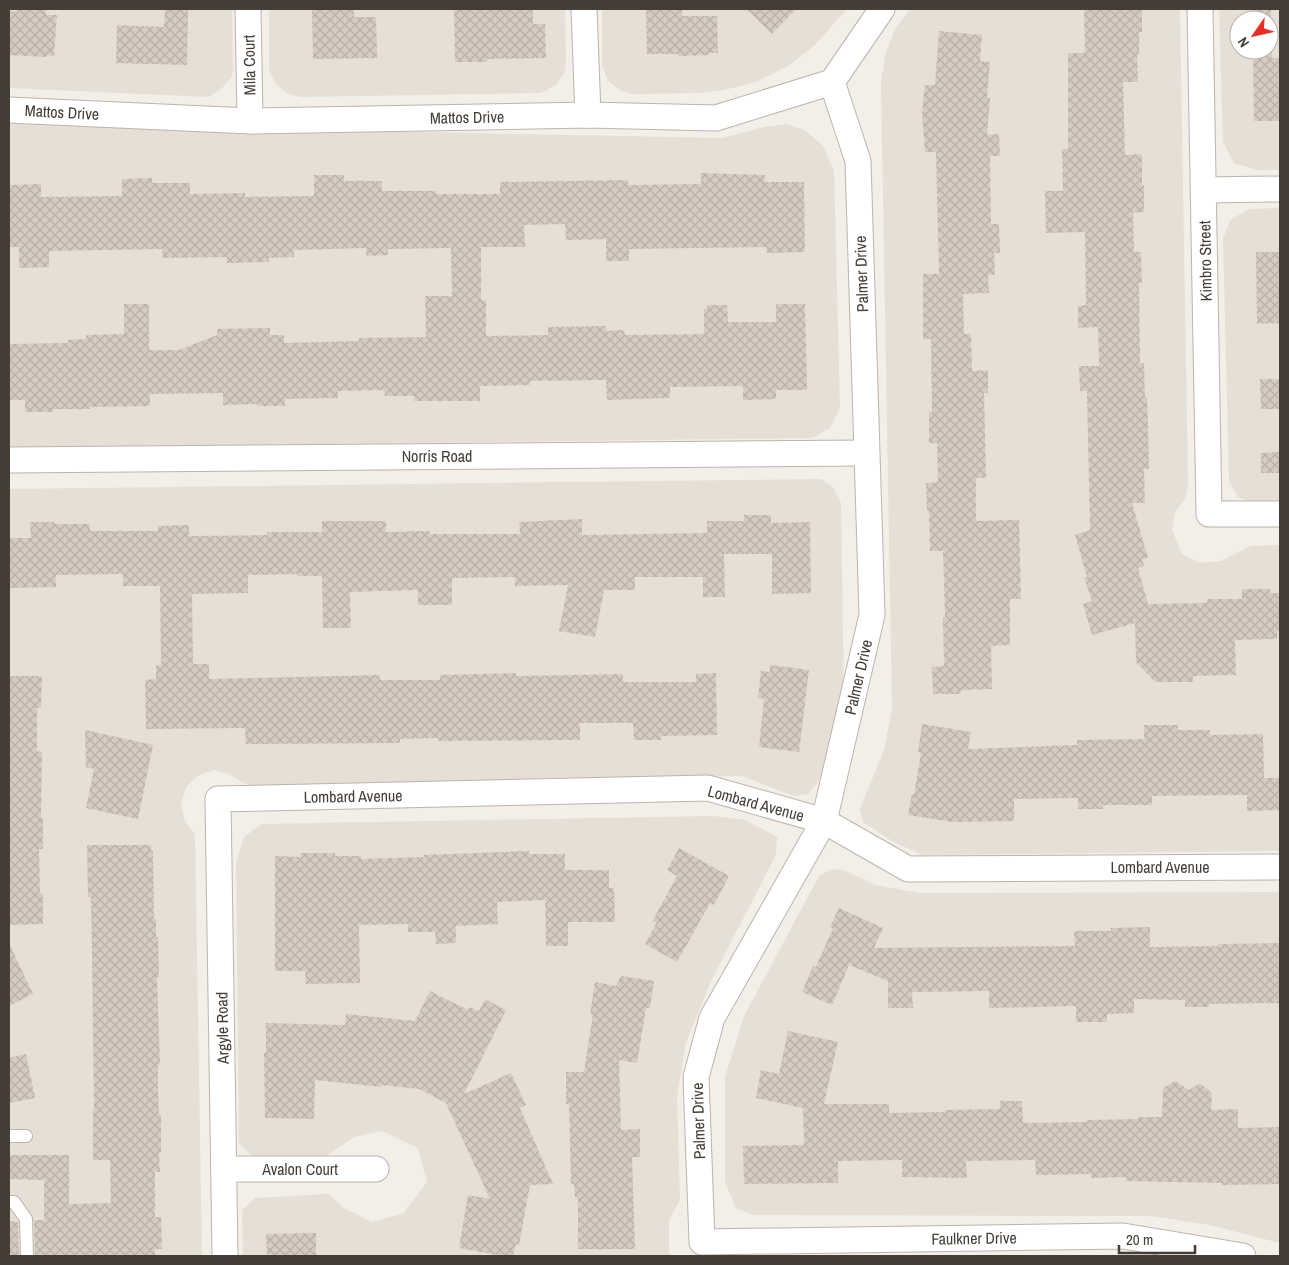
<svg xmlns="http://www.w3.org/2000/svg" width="1289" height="1265" font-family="'Archivo Narrow',sans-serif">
	<defs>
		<pattern id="building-cross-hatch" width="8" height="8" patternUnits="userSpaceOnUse" patternTransform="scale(1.25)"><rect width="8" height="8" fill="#d6cbc1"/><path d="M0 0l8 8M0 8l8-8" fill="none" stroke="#b9afa6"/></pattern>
	</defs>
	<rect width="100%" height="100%" fill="#f2eee8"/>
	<g fill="#e6dfd6" fill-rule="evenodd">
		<path d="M 9,9 L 232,9 L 233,69 L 232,76 L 223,87 L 209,97 L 9,88 Z"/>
		<path d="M 269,9 L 565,9 L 566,58 L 565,72 L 556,85 L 541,93 L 300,97 L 287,93 L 276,84 L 269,70 Z"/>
		<path d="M 602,9 L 847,9 L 815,45 L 788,66 L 756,82 L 724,90 L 698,93 L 631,94 L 620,90 L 608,81 L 602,65 Z"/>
		<path d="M 910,9 L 1180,9 L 1188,484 L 1185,499 L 1175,512 L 1172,530 L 1182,554 L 1200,563 L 1221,561 L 1251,546 L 1280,545 L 1280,851 L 922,855 L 892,841 L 863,822 L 860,809 L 884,750 L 892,709 L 881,83 L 885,56 L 895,29 Z"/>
		<path d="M 1219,9 L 1280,9 L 1280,170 L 1258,170 L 1234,163 L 1223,142 ZM 1239,20 L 1269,20 L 1269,50 L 1239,50 Z"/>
		<path d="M 9,124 L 722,138 L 764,127 L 786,124 L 805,130 L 823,146 L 834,170 L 840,408 L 830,428 L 813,438 L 9,448 Z"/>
		<path d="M 1280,208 L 1280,507 L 1264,507 L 1238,497 L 1229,480 L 1223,239 L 1230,220 L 1249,209 Z"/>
		<path d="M 821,479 L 833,487 L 841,503 L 844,703 L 839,739 L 817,783 L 808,794 L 794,796 L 742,776 L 259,786 L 245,784 L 229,774 L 214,770 L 199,775 L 186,787 L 181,805 L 185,821 L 195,834 L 202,1256 L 9,1256 L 9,489 Z"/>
		<path d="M 713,816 L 745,820 L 777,837 L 776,855 L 711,981 L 686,1042 L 677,1097 L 680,1200 L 669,1220 L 669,1253 L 672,1256 L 243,1256 L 242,1210 L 255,1198 L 328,1194 L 344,1208 L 372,1222 L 404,1213 L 427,1182 L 418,1148 L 382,1131 L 354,1137 L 326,1156 L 254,1159 L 239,1143 L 236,862 L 244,837 L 262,824 Z"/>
		<path d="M 832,869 L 846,871 L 875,885 L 920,893 L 1280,892 L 1280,1243 L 1210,1225 L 1150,1216 L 753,1215 L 736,1208 L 725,1182 L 725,1077 L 744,1016 L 819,876 Z"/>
	</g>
	<g fill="url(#building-cross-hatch)">
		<path d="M 17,9 L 46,9 L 46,15 L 57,15 L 54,56 L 46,55 L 46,57 L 9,55 L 9,11 L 17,12 Z"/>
		<path d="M 165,9 L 188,9 L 187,65 L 116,63 L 117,25 L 164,27 Z"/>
		<path d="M 312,9 L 354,9 L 354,17 L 376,17 L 377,58 L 313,59 Z"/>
		<path d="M 454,9 L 533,9 L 533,24 L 545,24 L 546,58 L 487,59 L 487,62 L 455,62 Z"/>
		<path d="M 646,9 L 682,9 L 682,16 L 717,16 L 718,53 L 709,53 L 709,55 L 678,56 L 678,54 L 647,54 Z"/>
		<path d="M 746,9 L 796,9 L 772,34 Z"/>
		<path d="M 1084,9 L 1142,9 L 1142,32 L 1139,32 L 1139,54 L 1137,54 L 1138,82 L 1123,82 L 1125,155 L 1142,154 L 1142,185 L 1144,185 L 1144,212 L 1133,213 L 1134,252 L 1141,252 L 1142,283 L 1139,283 L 1140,363 L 1144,363 L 1145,397 L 1147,397 L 1148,425 L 1149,469 L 1144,469 L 1145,503 L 1132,503 L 1148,558 L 1142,559 L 1144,566 L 1138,568 L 1148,604 L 1207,603 L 1207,599 L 1242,599 L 1242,589 L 1270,589 L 1270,593 L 1280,593 L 1280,631 L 1277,631 L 1277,639 L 1235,640 L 1236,675 L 1193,676 L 1193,682 L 1155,682 L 1136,662 L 1135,623 L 1092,635 L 1083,604 L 1092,601 L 1084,578 L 1087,577 L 1075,535 L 1090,530 L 1087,391 L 1080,391 L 1079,366 L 1099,366 L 1098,327 L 1078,328 L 1078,306 L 1086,305 L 1085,232 L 1046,233 L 1045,191 L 1063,191 L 1062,149 L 1068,149 L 1068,53 L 1085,53 Z"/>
		<path d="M 1252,9 L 1271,9 L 1272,58 L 1280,58 L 1280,121 L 1254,121 L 1253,50 L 1269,50 L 1269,20 L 1252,20 Z"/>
		<path d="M 939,31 L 982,35 L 980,61 L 990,62 L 987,98 L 990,98 L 987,135 L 999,134 L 1000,156 L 990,156 L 991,224 L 999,224 L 1000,253 L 994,253 L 995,275 L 988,275 L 989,293 L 963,294 L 964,334 L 971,334 L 972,371 L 988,370 L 988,393 L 984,393 L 986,478 L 976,478 L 976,521 L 1019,520 L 1021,599 L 1010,599 L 1010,645 L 991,646 L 992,689 L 961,690 L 960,694 L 933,694 L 932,667 L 944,666 L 943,617 L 945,617 L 943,551 L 930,551 L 929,511 L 927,511 L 926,483 L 938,482 L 937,443 L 929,443 L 929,412 L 932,412 L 931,339 L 923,339 L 923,274 L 939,274 L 936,152 L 925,152 L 922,112 L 925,85 L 935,85 Z"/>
		<path d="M 701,173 L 765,175 L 765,182 L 804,182 L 805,252 L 767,253 L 766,247 L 629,249 L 629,261 L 606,261 L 606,239 L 566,240 L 565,224 L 524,225 L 525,247 L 481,247 L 481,300 L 486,300 L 486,336 L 548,335 L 548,327 L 606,326 L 606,331 L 624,330 L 625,335 L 704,334 L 704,309 L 707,309 L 707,305 L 727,305 L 728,322 L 776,322 L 776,304 L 805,304 L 807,390 L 776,390 L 776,399 L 743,400 L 743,386 L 670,387 L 670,398 L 607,400 L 606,380 L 530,381 L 530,385 L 480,386 L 480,401 L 414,401 L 414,396 L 385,396 L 384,390 L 338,391 L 338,398 L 285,399 L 285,406 L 257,406 L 257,404 L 223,405 L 223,393 L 150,394 L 150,406 L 90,407 L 90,409 L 53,409 L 53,412 L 25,412 L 25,400 L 9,400 L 9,344 L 68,343 L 68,340 L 86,339 L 86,335 L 124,334 L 124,304 L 149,304 L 149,350 L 179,350 L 217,335 L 217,329 L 270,328 L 270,335 L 284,335 L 284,343 L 359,341 L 359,338 L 426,337 L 425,296 L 452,296 L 451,248 L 388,249 L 388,255 L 366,256 L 366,248 L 294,250 L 294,257 L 269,258 L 269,262 L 227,263 L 227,257 L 163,258 L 162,249 L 49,251 L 49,267 L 19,268 L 19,247 L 9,247 L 9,189 L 11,189 L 10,185 L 41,184 L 41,197 L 122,196 L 122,179 L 152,178 L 152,183 L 190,183 L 190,194 L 245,193 L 245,197 L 314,196 L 314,175 L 344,175 L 344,181 L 382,181 L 382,191 L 436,191 L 436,194 L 500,194 L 500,182 L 628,180 L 628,185 L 701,184 Z"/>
		<path d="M 1256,252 L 1280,252 L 1280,323 L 1257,324 Z"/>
		<path d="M 1260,379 L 1280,379 L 1280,409 L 1261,409 Z"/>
		<path d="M 1280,452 L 1280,473 L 1261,473 L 1261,453 Z"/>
		<path d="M 744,515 L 771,515 L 771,523 L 810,522 L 811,593 L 772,594 L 772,554 L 724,554 L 725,597 L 703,597 L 703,577 L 635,577 L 635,590 L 604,590 L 595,637 L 559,631 L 568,585 L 515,586 L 515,577 L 452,578 L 452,605 L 418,605 L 418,590 L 350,592 L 351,628 L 323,628 L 322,576 L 297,576 L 297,574 L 248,575 L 248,593 L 192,594 L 193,664 L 209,664 L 209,679 L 380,675 L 380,680 L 440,680 L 440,675 L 516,673 L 516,676 L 623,674 L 623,682 L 696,682 L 696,674 L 716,673 L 717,735 L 661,736 L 661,740 L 634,740 L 633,723 L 580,723 L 580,740 L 439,741 L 438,738 L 400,739 L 400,743 L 246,744 L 245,728 L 146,729 L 145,680 L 156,679 L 156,665 L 161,665 L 160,586 L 123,586 L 123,574 L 56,575 L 56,587 L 9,588 L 9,538 L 31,538 L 30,522 L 55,522 L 55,524 L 90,524 L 90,531 L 158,531 L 158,526 L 189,525 L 189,536 L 267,535 L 267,532 L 322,532 L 322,521 L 386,521 L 386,532 L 430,531 L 430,534 L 520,534 L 519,522 L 582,519 L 582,535 L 707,533 L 707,521 L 744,521 Z"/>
		<path d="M 770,665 L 809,670 L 799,752 L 759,747 L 764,699 L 758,698 L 761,671 L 770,672 Z"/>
		<path d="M 9,676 L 42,676 L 41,708 L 37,708 L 37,751 L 42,752 L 41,818 L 43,818 L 43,849 L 39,849 L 40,893 L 43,893 L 43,924 L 9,925 Z"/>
		<path d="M 922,724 L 971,732 L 968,749 L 1077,745 L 1077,740 L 1144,739 L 1144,725 L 1178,725 L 1178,730 L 1210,730 L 1210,735 L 1263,734 L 1264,778 L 1280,778 L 1280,810 L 1247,811 L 1247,795 L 1152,796 L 1152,805 L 1103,805 L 1103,809 L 1078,809 L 1078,798 L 1014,799 L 1014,821 L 952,822 L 908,815 L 912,794 L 914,795 L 921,753 L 918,752 Z"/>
		<path d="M 85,730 L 153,745 L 138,819 L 86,808 L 94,769 L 86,767 Z"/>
		<path d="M 87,845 L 151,845 L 151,851 L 153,851 L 154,919 L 156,919 L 156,937 L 158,937 L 159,977 L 157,977 L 160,1065 L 158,1065 L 158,1089 L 159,1114 L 161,1114 L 161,1153 L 159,1153 L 160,1172 L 155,1172 L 155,1217 L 161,1217 L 162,1249 L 155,1249 L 155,1256 L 35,1256 L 34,1220 L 44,1220 L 44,1180 L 9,1179 L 9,1155 L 69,1155 L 69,1204 L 111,1203 L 110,1160 L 93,1160 L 93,1110 L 94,1110 L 92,953 L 91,897 L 88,897 Z"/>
		<path d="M 679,848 L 729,876 L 714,905 L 710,903 L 677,962 L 645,944 L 657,922 L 652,922 L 677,876 L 667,870 Z"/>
		<path d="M 529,851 L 529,854 L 565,854 L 565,870 L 609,870 L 609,888 L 614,888 L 615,922 L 568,922 L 568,946 L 546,946 L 545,900 L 497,902 L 498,924 L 456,926 L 456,943 L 436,944 L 435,932 L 408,932 L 408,924 L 359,925 L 360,983 L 306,984 L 305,971 L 275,971 L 275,856 L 301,857 L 301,853 L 335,853 L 335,856 L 361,856 L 361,859 L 424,857 L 424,855 Z"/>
		<path d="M 839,908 L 883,928 L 874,948 L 1075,946 L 1074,931 L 1111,931 L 1111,928 L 1150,927 L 1150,947 L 1218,946 L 1218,944 L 1280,943 L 1280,1003 L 1209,1004 L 1209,1007 L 1185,1007 L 1185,1000 L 1134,999 L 1134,1013 L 1107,1014 L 1107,1022 L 1076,1022 L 1076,1006 L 989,1008 L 989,991 L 912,992 L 913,1008 L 888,1008 L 888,981 L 849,965 L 832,1005 L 802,992 L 813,966 L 816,967 L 833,928 L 830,927 Z"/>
		<path d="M 9,943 L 33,994 L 9,1006 Z"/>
		<path d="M 621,976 L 654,981 L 650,1008 L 646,1008 L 637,1063 L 619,1060 L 621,1130 L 640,1129 L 640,1157 L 632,1157 L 635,1249 L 578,1249 L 578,1197 L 575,1197 L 574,1184 L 571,1184 L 569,1104 L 566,1104 L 566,1072 L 584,1072 L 593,1014 L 590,1014 L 595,982 L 616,986 Z"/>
		<path d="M 430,991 L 468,1010 L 470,1007 L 479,1011 L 485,999 L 506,1010 L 464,1094 L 511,1073 L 526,1105 L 520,1108 L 553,1184 L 530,1185 L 519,1245 L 516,1244 L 513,1256 L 503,1256 L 459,1248 L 468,1195 L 490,1199 L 446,1103 L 419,1089 L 382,1085 L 381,1087 L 315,1080 L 314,1119 L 265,1118 L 264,1053 L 266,1053 L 266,1023 L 345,1025 L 346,1014 L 415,1021 Z"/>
		<path d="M 788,1031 L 838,1042 L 824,1104 L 889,1104 L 889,1113 L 945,1112 L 945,1110 L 1000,1109 L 1000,1101 L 1022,1101 L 1023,1123 L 1087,1122 L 1087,1120 L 1138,1119 L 1138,1117 L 1162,1117 L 1163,1088 L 1175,1081 L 1189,1090 L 1200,1083 L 1212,1093 L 1211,1110 L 1238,1109 L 1238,1128 L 1280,1127 L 1280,1184 L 1222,1185 L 1222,1183 L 1126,1181 L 1126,1177 L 1091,1178 L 1091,1174 L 1036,1175 L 1035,1160 L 966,1161 L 967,1178 L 902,1177 L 902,1160 L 838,1161 L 838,1183 L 744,1184 L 743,1146 L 804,1145 L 803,1108 L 756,1098 L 761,1070 L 779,1074 Z"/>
		<path d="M 26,1054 L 35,1098 L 9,1103 L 9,1058 Z"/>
		<path d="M 9,1221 L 18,1222 L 19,1256 L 9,1256 Z"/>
		<path d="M 316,1233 L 316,1256 L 267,1256 L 266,1234 Z"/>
	</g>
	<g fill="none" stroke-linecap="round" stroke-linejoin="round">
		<g stroke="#bdb4ab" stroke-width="14">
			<g id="service">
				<path d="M 9,1136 L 26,1136"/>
				<path d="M 9,1202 L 14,1202 L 26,1219 L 27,1256"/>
			</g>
		</g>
		<g stroke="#bdb4ab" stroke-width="27">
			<g id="minor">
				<path d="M 248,9 L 250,121"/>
				<path d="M 584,9 L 588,115"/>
				<path d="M 1200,9 L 1209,514 L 1280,514"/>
				<path d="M 832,82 L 858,161 L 872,615 L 824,821 L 712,1018 L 696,1077 L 702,1242 L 1123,1236 L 1243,1256"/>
				<path d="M 9,110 L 250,121 L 588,115 L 716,118 L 832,82 L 882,9"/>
				<path d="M 1204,190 L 1280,189"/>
				<path d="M 9,460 L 866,453"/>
				<path d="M 224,1169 L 376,1169"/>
				<path d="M 225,1256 L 218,799 L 708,788 L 824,821 L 908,869 L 1280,867"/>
			</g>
		</g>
		<use href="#service" stroke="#fff" stroke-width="12"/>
		<use href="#minor" stroke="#fff" stroke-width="25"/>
	</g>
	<g text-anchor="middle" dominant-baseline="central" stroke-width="5" stroke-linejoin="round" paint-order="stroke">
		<g font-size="16" fill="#453e37" stroke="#fff">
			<text transform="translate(249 65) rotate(-91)">Mila Court</text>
			<text transform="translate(62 112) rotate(3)">Mattos Drive</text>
			<text transform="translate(467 117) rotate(-1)">Mattos Drive</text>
			<text transform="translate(1205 261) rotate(-91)">Kimbro Street</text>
			<text transform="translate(861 274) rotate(-92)">Palmer Drive</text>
			<text x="437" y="456">Norris Road</text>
			<text transform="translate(858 677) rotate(-77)">Palmer Drive</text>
			<text transform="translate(353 796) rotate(-1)">Lombard Avenue</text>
			<text transform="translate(756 803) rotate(15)">Lombard Avenue</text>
			<text x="1160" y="867">Lombard Avenue</text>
			<text transform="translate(222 1028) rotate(-91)">Argyle Road</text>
			<text transform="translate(698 1121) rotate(-92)">Palmer Drive</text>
			<text x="300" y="1169">Avalon Court</text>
			<text transform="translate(974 1238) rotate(-1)">Faulkner Drive</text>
		</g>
	</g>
	<rect width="1289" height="1265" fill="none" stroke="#453e37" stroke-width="20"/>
	<g transform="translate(1254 35) rotate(236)"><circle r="24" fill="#ffffff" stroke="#b5b2af"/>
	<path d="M0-4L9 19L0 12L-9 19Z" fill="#ea2d27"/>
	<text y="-8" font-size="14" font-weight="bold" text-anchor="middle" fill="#453e37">N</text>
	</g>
	<path d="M1119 1245v8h76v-8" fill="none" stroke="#453e37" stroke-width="2.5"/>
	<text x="1126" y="1245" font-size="15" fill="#453e37" stroke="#ffffff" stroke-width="4" paint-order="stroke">20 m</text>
</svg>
